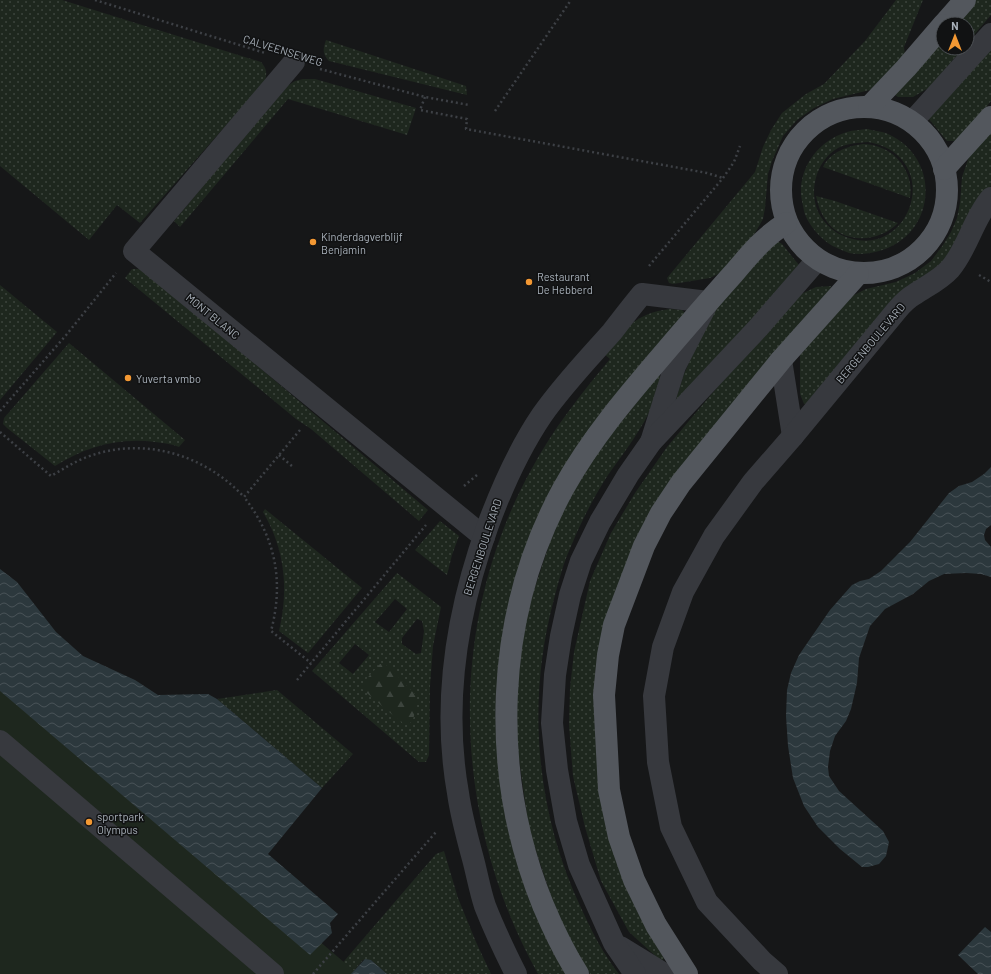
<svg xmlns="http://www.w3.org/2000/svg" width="991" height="974" font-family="Barlow,sans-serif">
	<defs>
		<pattern id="grass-dots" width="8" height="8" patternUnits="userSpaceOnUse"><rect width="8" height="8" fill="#1e271e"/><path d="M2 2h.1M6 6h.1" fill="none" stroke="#3c443d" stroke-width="1.8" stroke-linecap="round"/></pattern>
		<pattern id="forest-firs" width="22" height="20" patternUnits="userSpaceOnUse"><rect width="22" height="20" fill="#1e271e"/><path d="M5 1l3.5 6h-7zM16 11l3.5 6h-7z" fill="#3c443d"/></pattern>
		<pattern id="water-waves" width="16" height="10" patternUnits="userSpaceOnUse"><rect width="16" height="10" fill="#2c383d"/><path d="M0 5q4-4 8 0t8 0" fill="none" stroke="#485257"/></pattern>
	</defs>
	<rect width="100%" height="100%" fill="#161718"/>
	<g fill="url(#grass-dots)" fill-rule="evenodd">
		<path d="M 0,0 L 62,0 L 261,62 C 267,69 267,73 265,81 L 140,223 L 117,205 L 89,240 L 0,166 Z"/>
		<path d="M 896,0 L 923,0 L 904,47 L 905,55 L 870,90 L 833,99 L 814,108 L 797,120 L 783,136 L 772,161 L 768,174 L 765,208 L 763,219 L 755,233 L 725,268 L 718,274 L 710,278 L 673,284 L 669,283 L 667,278 L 755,172 L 763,147 L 771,130 L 782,113 L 806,94 L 824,84 L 865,41 Z"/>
		<path d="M 974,0 L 991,0 L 991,15 L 967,43 L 967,24 L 954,24 Z"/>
		<path d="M 943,36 L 943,48 L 963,48 L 930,87 L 913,97 L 898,97 L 895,95 Z"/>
		<path d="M 326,40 L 466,86 L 467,95 L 329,61 C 322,54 323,49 326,40 Z"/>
		<path d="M 991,44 L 991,101 L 962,138 L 954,141 L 947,141 L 928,118 Z"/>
		<path d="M 303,79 L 315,79 L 416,108 L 407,135 L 288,99 L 180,227 L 174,221 L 284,88 L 295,81 Z"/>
		<path d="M 868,129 C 874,131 882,131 888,134 C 943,159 936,236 879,251 C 869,254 858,255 849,253 C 844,251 839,249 835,247 C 823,242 807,224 804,211 C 803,205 801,198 801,193 C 800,165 820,140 847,132 C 853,130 861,130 868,129 ZM 868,142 C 878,144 888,147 896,154 C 934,186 902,252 853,239 C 840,236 829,229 821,217 C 807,195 815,161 838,148 C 848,143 858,143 868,142 Z"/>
		<path d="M 991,129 L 991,186 L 986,192 L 944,260 L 806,404 L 804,404 L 800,394 L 800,353 L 848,298 L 866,289 L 896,282 L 915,273 L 931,261 L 943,245 L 951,232 L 957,218 L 960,203 L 962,177 L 969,157 Z"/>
		<path d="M 863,144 C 868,144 874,145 879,147 C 900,154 914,176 910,198 L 823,167 C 830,152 848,146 863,144 Z"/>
		<path d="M 816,196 L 835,201 L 898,223 C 879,243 841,245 825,219 C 820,212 818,204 816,196 Z"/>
		<path d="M 777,241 L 782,244 L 799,265 L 681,404 L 675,402 L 684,374 L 711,312 Z"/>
		<path d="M 132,269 L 140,269 L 145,271 L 428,510 L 419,521 L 311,429 L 296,419 L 125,278 Z"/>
		<path d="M 0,285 L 57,332 L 0,400 Z"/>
		<path d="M 831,286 L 830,291 L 669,486 L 594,702 L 628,890 L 664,958 L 662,962 L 629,932 L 601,881 L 585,827 L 573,776 L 569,725 L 570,688 L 574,652 L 590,581 L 611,533 L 635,493 L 667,447 L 774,320 L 797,296 L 816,287 Z"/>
		<path d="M 670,309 L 682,310 L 685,313 L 537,522 L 501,787 L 510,835 L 524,882 L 566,974 L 538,974 C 452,820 445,626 531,470 C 553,429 580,395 610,359 L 603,353 C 626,329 635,313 670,309 Z"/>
		<path d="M 69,343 L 185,440 L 179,447 C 172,444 163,443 155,442 C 119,437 85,447 55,466 L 7,428 L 3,424 L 4,418 Z"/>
		<path d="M 658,375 L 662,377 C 656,394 651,412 641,427 C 631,444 619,459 608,475 C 594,497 582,520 572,544 C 564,561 559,580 554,599 C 526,703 536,813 582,910 C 592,932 604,955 619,974 L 590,974 L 581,961 L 559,920 L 529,830 L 516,737 L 516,691 L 521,644 L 529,605 L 554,530 L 572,494 L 591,460 Z"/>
		<path d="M 265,509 L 362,588 L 308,653 L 279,631 C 289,590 285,549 263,512 Z"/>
		<path d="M 440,521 L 459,536 L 452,555 L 447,575 L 415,550 Z"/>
		<path d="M 397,573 L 441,607 L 433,646 L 430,686 L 429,755 L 426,762 L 419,762 L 312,671 ZM 395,599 L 407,609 L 389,632 L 375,622 ZM 417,619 L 422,621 L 424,631 L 421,653 L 416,654 L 402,644 L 402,638 ZM 355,644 L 369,655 L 353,674 L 339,663 Z"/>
		<path d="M 277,690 L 353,754 L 322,788 L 217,699 Z"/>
		<path d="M 444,851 L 458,898 L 476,942 L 491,974 L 387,974 L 371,960 L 363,960 L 351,974 L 333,974 L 436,854 Z"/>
	</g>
	<path fill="url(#forest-firs)" d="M 380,664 L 384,664 L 388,666 L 415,694 L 417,702 L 414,716 L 412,721 L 409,724 L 402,723 L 361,688 L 361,685 Z"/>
	<path fill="#1e271e" d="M 0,669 L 358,974 L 0,974 Z"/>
	<g fill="url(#water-waves)">
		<path d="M 991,467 L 991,525 L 986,529 L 984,535 L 985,540 L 991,547 L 991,577 L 981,574 L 966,573 L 944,574 L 929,581 L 913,594 L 885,609 L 870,626 L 859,658 L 857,683 L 851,709 L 846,721 L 835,736 L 830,751 L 828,767 L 829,776 L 839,791 L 883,831 L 889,842 L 886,856 L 879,864 L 868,867 L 862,867 L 840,849 L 818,827 L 804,806 L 793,778 L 788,746 L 786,716 L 787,690 L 791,673 L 799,655 L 830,610 L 852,585 L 860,581 L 869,579 L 881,571 L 910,542 L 949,493 L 959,486 L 972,482 L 984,474 Z"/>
		<path d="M 0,569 L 17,582 L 56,632 L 83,656 L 135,680 L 158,695 L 208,694 L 217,699 L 322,788 L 268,854 L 338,914 L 330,923 L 332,933 L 310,955 L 0,691 Z"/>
		<path d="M 985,927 L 991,932 L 991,974 L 978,974 L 958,955 Z"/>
		<path d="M 365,959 L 371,960 L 387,974 L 351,974 Z"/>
	</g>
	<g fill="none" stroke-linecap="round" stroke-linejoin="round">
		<g stroke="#3d4045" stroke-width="2.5" stroke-dasharray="2 3" stroke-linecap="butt">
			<path d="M 95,0 L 265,53"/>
			<path d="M 320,69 L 425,97 L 469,105"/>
			<path d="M 425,97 L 420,110 L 467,119 L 466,129 L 707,173 L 723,178"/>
			<path d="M 495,111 L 571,0"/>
			<path d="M 649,266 L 723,178 L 734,162 L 740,146"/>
			<path d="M 979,275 L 991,282"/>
			<path d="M 0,411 L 67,334 L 116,273"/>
			<path d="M 300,430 L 244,497 C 276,538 284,582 271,631 L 311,663"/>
			<path d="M 0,432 L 51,476 C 63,469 74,462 87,457 C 143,436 204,454 244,497"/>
			<path d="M 279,455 L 293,467"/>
			<path d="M 464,486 L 477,475"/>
			<path d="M 297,680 L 426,525"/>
			<path d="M 313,974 L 436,832"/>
		</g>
		<g stroke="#37393e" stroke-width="22">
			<path d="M 294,62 L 134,251 L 484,537"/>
			<path d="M 912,122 L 991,34"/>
			<path d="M 781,360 L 793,436"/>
			<path d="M 0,741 L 273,974"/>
			<path d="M 620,947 L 664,974"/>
			<path d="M 516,974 C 505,952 494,929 485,906 C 480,891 477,874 473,859 C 467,837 461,815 458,793 C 442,703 457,611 488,525 C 502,487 519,449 542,415 C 563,385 588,359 612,332 C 622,319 632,306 642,294 L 708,302 L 675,366 L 651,442"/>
			<path d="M 635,974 L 614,943 L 579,865 L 566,821 L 557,770 L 552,723 L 555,675 L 561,636 L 570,595 L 581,561 L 600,522 L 628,475 L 651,442 L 758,328 L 817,260"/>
			<path d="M 777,974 L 762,961 L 707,902 L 671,827 L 658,762 L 654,696 L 663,647 L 683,592 L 714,536 L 753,482 L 793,436 L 897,310 C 902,304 908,298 915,294 C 927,286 940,280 950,269 C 968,248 973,219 991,198"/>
		</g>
		<g stroke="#53575d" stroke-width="22">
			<path d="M 944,24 L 965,0"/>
			<circle cx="864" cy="190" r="83"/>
			<path d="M 869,107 L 906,68 L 943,25"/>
			<path d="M 944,169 L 991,117"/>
			<path d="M 578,974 C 564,952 553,929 543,905 C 489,772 494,616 563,489 C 594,433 636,386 677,338 C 696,316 715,294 734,273 C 750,254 765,236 786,223"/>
			<path d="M 687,974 L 656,925 L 634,880 L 619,837 L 609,790 L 604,695 L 608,655 L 614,625 L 644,546 L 661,513 L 681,483 L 781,360 L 858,274"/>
		</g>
	</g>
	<g fill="#f39833" stroke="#111213" stroke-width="1.5">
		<circle cx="313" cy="242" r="4"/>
		<circle cx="529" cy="282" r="4"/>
		<circle cx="128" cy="378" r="4"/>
		<circle cx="89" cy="822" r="4"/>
	</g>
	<g text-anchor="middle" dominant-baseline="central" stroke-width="3" stroke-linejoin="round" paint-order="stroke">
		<g font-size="11" fill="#a8b0b9" stroke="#111213">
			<text transform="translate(283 50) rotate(17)">CALVEENSEWEG</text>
			<text transform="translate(213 316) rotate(39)">MONT BLANC</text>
			<text transform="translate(870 343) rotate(-50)">BERGENBOULEVARD</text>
			<text transform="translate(482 547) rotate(-72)">BERGENBOULEVARD</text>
		</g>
		<g font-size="11" fill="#a8b0b9" stroke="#111213" text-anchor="start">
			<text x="321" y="236">Kinderdagverblijf<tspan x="321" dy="13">Benjamin</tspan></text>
			<text x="537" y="276">Restaurant<tspan x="537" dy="13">De Hebberd</tspan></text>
			<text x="136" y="378">Yuverta vmbo</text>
			<text x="97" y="816">sportpark<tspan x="97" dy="13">Olympus</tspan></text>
		</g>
	</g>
	<g transform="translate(955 36)"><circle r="19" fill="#111213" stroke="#4d5155"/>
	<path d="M0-3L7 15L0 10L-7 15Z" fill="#f39833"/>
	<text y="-6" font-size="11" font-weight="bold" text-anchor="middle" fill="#a8b0b9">N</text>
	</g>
</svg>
